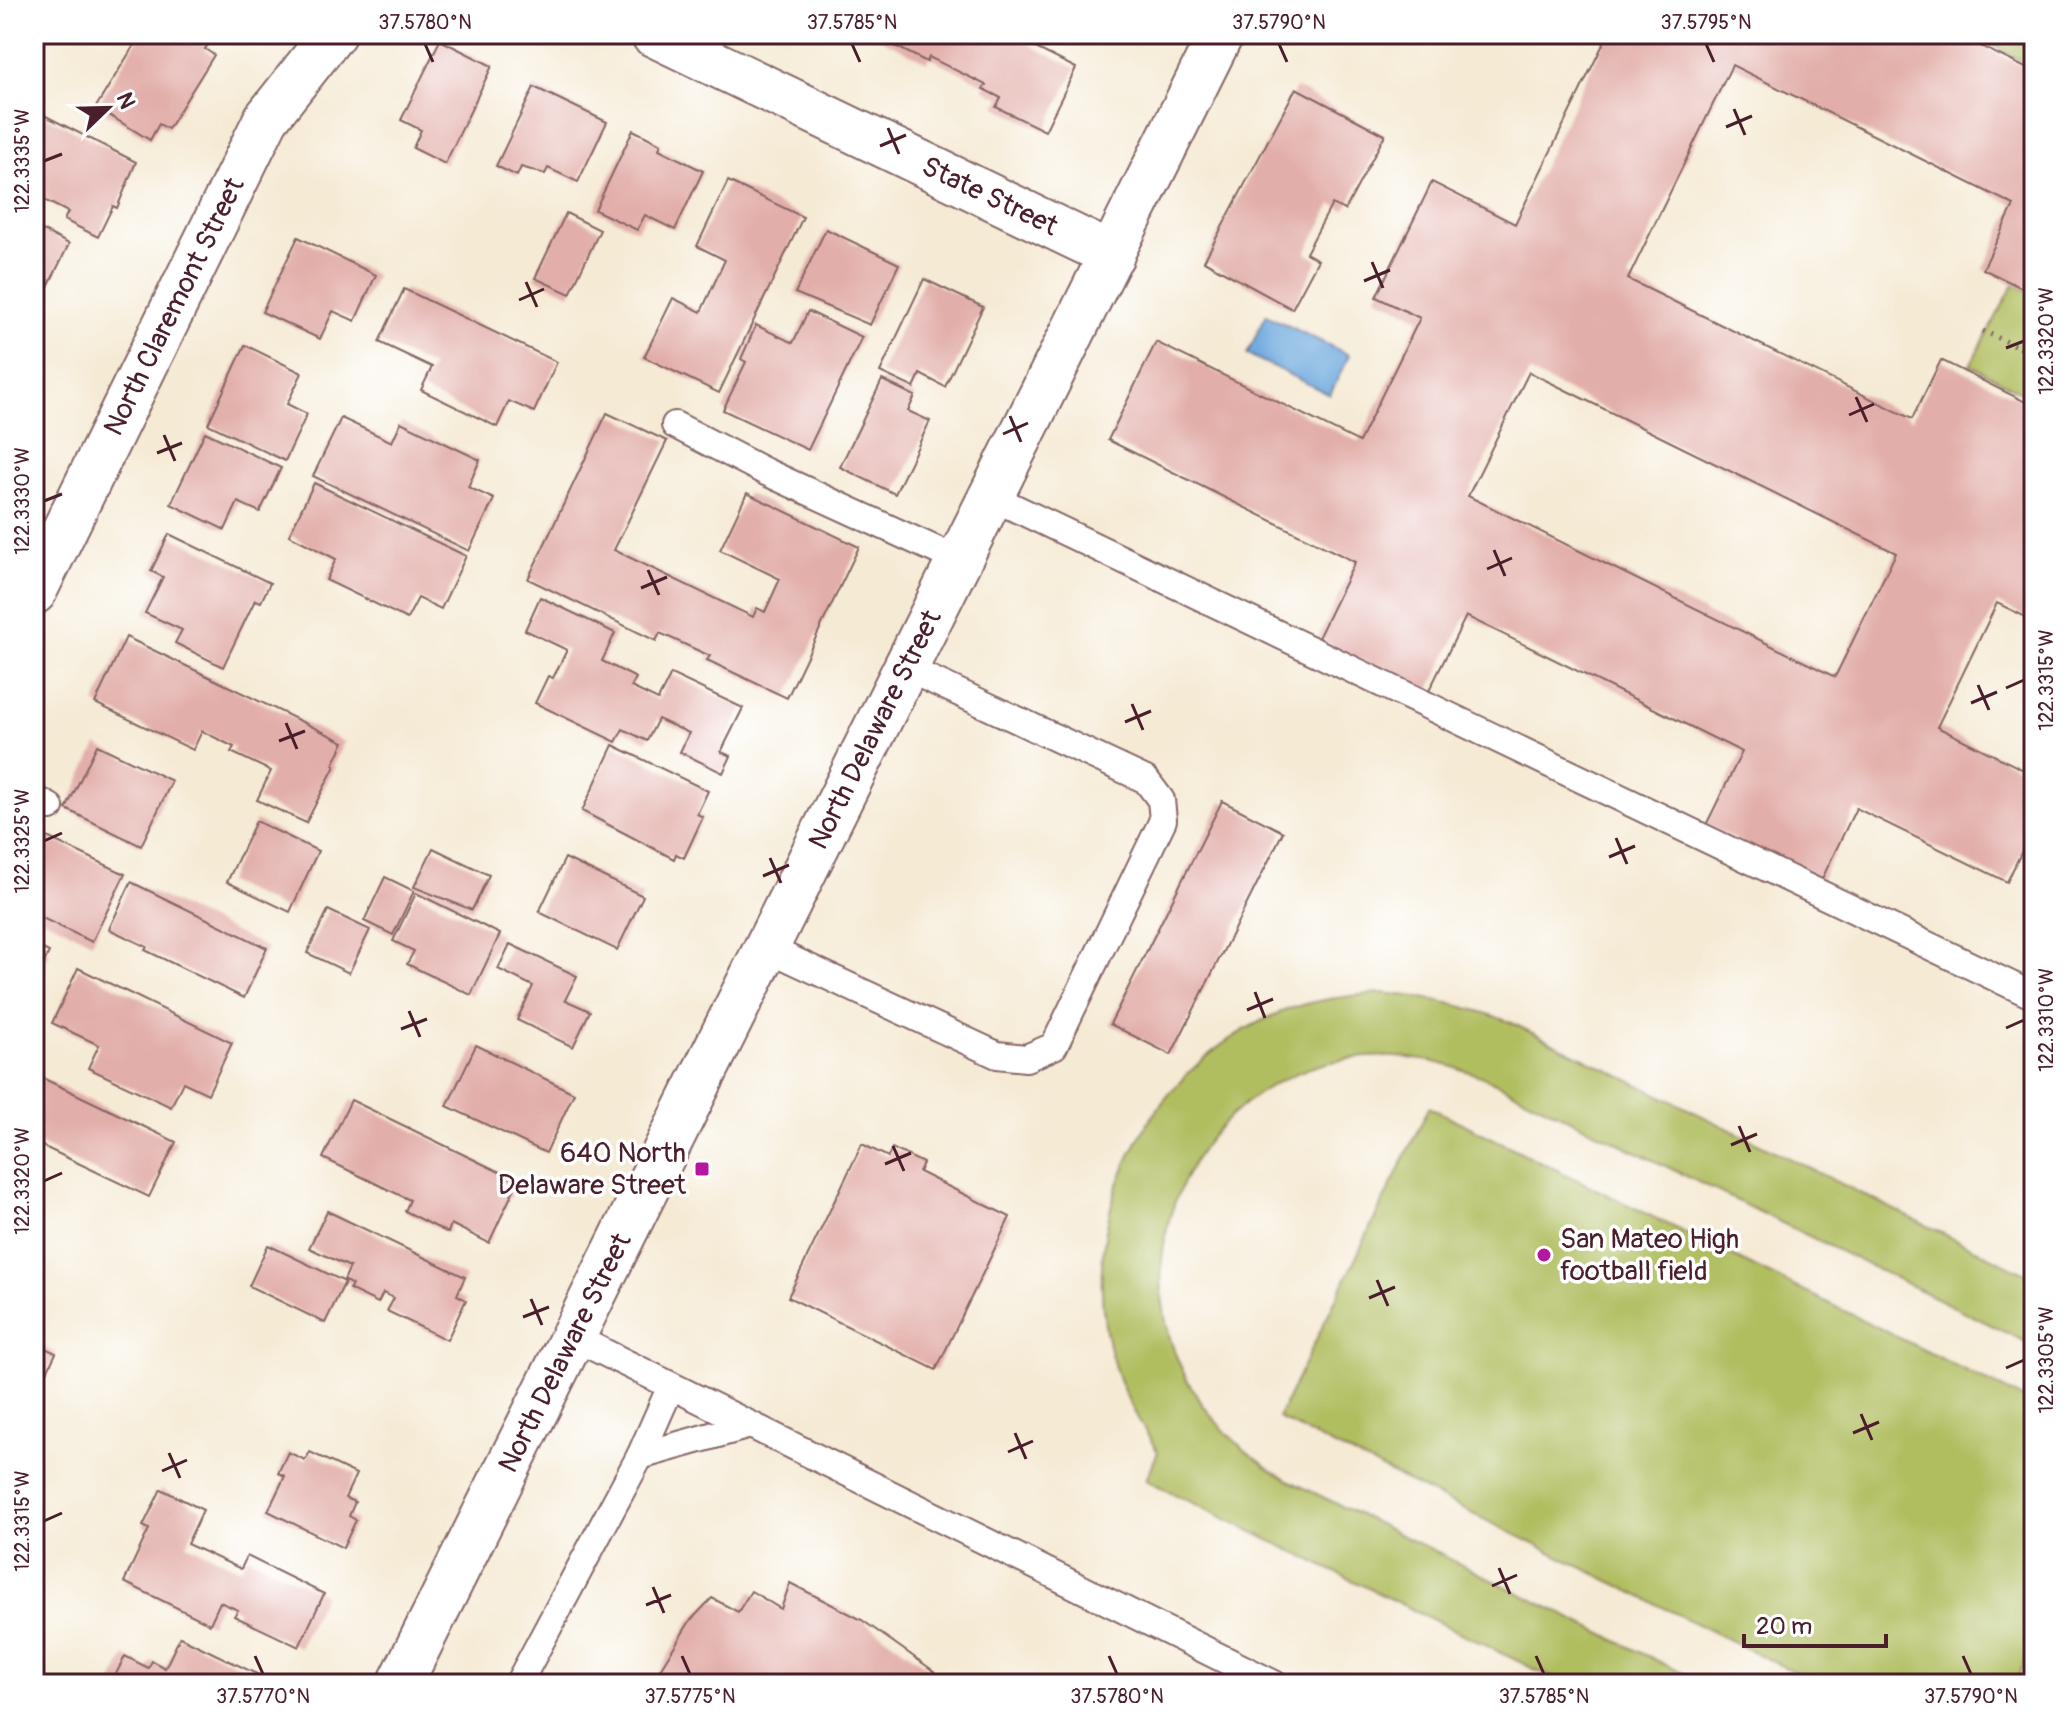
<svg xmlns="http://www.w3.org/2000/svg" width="2068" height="1718" font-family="Pangolin,sans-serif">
	<rect width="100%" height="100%" fill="#fff"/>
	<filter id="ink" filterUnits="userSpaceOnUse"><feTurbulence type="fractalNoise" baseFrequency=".0125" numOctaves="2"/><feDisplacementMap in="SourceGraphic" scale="16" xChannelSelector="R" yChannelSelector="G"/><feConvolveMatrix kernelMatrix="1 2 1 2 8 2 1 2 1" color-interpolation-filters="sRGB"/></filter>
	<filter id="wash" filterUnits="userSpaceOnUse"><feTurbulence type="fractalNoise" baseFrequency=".006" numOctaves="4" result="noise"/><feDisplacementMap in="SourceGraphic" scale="32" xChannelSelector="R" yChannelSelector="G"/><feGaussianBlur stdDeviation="1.8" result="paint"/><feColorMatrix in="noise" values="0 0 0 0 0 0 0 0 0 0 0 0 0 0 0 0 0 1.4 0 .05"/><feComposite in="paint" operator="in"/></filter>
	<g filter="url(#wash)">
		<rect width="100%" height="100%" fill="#f5ead4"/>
		<g fill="#b1be60" stroke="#7e6e46" stroke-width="2">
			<path d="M 1971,34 L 2034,34 L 2034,67 Z"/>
			<path d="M 2014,284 L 2034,294 L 2034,399 L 1970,365 Z"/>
			<path d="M 1379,993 C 1426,996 1466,1005 1510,1022 L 2034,1278 L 2034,1346 L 1483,1077 C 1204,967 1029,1329 1288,1480 L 1705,1684 L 1565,1684 L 1146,1480 L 1158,1452 C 1142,1426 1126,1400 1116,1371 C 1068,1224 1144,1063 1289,1009 C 1318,999 1349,996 1379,993 Z"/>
			<path d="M 1429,1107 L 2034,1404 L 2034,1643 L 2014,1684 L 1819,1684 L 1278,1418 Z"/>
		</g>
		<path fill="#6ca7dd" stroke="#5b6384" stroke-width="2" d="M 1266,315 L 1349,355 L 1330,395 L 1247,354 Z"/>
		<g id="blocks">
			<g fill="#e2aea9" fill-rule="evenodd">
				<path d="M 141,34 L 215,34 L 205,49 L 214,55 L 168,129 L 159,124 L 150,140 L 96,107 Z"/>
				<path d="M 871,34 L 1008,34 L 1076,68 L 1045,131 L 996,107 L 1001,98 L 983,89 L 986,85 L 929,57 L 927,62 Z"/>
				<path d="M 1608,34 L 1956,34 L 2034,72 L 2034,294 L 1983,269 L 2014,205 L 1732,65 L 1628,279 L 1912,419 L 1941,360 L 2034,406 L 2034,470 L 2030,477 L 2034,479 L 2034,621 L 1997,603 L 1937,727 L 2034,775 L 2034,826 L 2007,882 L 1856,808 L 1821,881 L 1706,825 L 1742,752 L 1466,616 L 1428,693 L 1318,638 L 1355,562 L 1108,440 L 1156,342 L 1359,442 L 1420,318 L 1376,297 L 1432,182 L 1515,224 ZM 1529,372 L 1896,553 L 1835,677 L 1468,496 Z"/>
				<path d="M 440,40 L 492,66 L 445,164 L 413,148 L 421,130 L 401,120 Z"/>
				<path d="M 534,87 L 607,122 L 578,182 L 548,168 L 545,174 L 521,167 L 517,176 L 496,166 Z"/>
				<path d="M 1296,88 L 1385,135 L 1345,210 L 1332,204 L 1306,253 L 1318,260 L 1292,309 L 1204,261 Z"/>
				<path d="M 34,110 L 136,162 L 117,208 L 113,206 L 98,237 L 64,220 L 68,212 L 34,195 Z"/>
				<path d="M 633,130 L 661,144 L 659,149 L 703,171 L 675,230 L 645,215 L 637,230 L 595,210 Z"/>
				<path d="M 728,181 L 803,217 L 719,393 L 644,357 L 673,298 L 701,312 L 725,260 L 697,246 Z"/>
				<path d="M 566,213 L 600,230 L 570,294 L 535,278 Z"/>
				<path d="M 34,226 L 69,244 L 34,315 Z"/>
				<path d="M 826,229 L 899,264 L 870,325 L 795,293 Z"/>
				<path d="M 298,237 L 376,275 L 355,321 L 333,311 L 320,339 L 262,312 Z"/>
				<path d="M 924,279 L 983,307 L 945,387 L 920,374 L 914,388 L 880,372 Z"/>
				<path d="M 404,289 L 557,362 L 534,412 L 509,401 L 497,427 L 421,390 L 432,367 L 379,342 Z"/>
				<path d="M 808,311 L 862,337 L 808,450 L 723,410 L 746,362 L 741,359 L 756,325 L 793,343 Z"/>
				<path d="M 245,345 L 302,373 L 287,404 L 307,414 L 285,461 L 208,424 Z"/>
				<path d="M 882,380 L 915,396 L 908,411 L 930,421 L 895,494 L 840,467 Z"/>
				<path d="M 607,413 L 667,441 L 614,550 L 753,617 L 757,608 L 765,612 L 780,579 L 720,550 L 747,493 L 859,547 L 787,698 L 707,660 L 710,656 L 660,633 L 656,641 L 528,579 Z"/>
				<path d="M 341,418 L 392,442 L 401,422 L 480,460 L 468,487 L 494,499 L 469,551 L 313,476 Z"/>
				<path d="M 205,432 L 281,468 L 260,512 L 238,502 L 225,530 L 171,504 Z"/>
				<path d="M 314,483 L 466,556 L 441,609 L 418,598 L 407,619 L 326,580 L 336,559 L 289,535 Z"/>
				<path d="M 169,534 L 270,583 L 261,602 L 255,600 L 223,667 L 175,643 L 182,630 L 145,613 L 163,577 L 151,571 Z"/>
				<path d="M 540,597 L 615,633 L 602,661 L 636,678 L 631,687 L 658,700 L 671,674 L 743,708 L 721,752 L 731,756 L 723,773 L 680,752 L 689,733 L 658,719 L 647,741 L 623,729 L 616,742 L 535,703 L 548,676 L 553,678 L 567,650 L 525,630 Z"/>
				<path d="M 126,637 L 344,742 L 333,765 L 335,766 L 306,823 L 257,800 L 271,771 L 231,752 L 234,747 L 202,731 L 193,750 L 95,703 Z"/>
				<path d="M 97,745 L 172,781 L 141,846 L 66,809 Z"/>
				<path d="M 613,745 L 708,791 L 697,814 L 703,817 L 684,858 L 676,854 L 674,859 L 582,811 Z"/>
				<path d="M 1222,801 L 1283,832 L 1171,1055 L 1110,1024 Z"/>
				<path d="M 256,821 L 318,851 L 290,912 L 227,882 Z"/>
				<path d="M 45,836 L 125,874 L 92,942 L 34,914 L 34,860 Z"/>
				<path d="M 433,848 L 489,875 L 472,910 L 414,887 Z"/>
				<path d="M 565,858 L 643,896 L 617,950 L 539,912 Z"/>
				<path d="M 385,877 L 414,891 L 393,935 L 364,921 Z"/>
				<path d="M 131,882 L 267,948 L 244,998 L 145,950 L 147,947 L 109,929 Z"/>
				<path d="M 416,893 L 500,934 L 471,995 L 407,964 L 414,951 L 393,941 Z"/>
				<path d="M 328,910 L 370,930 L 349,973 L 307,953 Z"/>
				<path d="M 510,944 L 577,976 L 565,1000 L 590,1011 L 573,1047 L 517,1020 L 533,986 L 498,969 Z"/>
				<path d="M 34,945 L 49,952 L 34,984 Z"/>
				<path d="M 78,968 L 232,1043 L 208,1094 L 183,1082 L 171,1107 L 88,1068 L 99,1045 L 52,1023 Z"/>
				<path d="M 476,1045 L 574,1093 L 546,1153 L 447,1106 Z"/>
				<path d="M 34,1074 L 176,1142 L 149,1197 L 34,1142 Z"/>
				<path d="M 351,1100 L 518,1181 L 489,1243 L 451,1224 L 448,1233 L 405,1211 L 410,1200 L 323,1158 Z"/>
				<path d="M 862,1144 L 888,1157 L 892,1148 L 923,1163 L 919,1172 L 1010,1217 L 936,1370 L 788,1297 Z"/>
				<path d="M 327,1211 L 465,1277 L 457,1295 L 466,1300 L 447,1340 L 387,1311 L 394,1298 L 383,1293 L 378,1303 L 349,1289 L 352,1285 L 344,1280 L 350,1267 L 309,1248 Z"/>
				<path d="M 268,1245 L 345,1282 L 325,1323 L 249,1286 Z"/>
				<path d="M 34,1343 L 56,1353 L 34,1399 Z"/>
				<path d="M 288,1452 L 305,1460 L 310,1452 L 356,1474 L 345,1498 L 355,1502 L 349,1516 L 356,1520 L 343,1548 L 268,1511 L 285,1476 L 278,1473 Z"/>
				<path d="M 161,1489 L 203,1510 L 187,1544 L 241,1569 L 247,1556 L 324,1594 L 299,1647 L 234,1616 L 238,1610 L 220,1602 L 210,1624 L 124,1582 L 149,1529 L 143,1526 Z"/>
				<path d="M 790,1583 L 862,1620 L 952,1684 L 651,1684 L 690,1621 L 712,1598 L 738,1612 L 751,1591 L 781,1609 Z"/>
				<path d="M 180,1637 L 271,1681 L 269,1684 L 111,1684 L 125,1656 L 148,1668 L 152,1661 L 165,1668 Z"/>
			</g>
		</g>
	</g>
	<g filter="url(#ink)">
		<use href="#blocks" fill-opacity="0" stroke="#866666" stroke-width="2"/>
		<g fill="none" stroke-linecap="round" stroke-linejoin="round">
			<g stroke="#866666" stroke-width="30">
				<g id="service">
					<path d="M 675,425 L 766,472 L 960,561"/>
					<path d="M 992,497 L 2034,996"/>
					<path d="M 34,798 L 50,807"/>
					<path d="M 767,948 L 997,1055 L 1026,1058 L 1054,1046 L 1163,820 L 1161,800 L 1146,780 L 906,668"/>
					<path d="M 573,1337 L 1274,1684"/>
					<path d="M 640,1456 L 671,1386"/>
					<path d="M 518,1684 L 640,1456 L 750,1425"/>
				</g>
			</g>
			<g stroke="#866666" stroke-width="48">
				<g id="minor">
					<path id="s1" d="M 653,34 L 1112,255"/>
					<path id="s2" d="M 34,592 L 266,119 L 333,34"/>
				</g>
			</g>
			<g stroke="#866666" stroke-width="48">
				<g id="secondary">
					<path id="s3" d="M 400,1684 L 1221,34"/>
				</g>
			</g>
			<path stroke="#866666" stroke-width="5" stroke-dasharray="2 6" stroke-linecap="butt" d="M 1983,331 L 2034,354"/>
			<use href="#service" stroke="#fff" stroke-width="26"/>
			<use href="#minor" stroke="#fff" stroke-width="44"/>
			<use href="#secondary" stroke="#fff" stroke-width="44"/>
		</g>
	</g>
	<path fill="none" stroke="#4a1f2b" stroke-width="3" d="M 425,44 L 433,62M 852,44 L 860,62M 1279,44 L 1287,62M 1706,44 L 1714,62M 1734,109 L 1745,135M 1726,127 L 1752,116M 888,128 L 899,154M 880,146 L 906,135M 44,161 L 62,154M 1372,262 L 1383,288M 1364,281 L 1390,270M 526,282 L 537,307M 519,300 L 544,289M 2006,348 L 2024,341M 1856,397 L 1867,422M 1849,415 L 1874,404M 1010,416 L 1021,442M 1003,434 L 1028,423M 164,435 L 175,461M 157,453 L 182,443M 44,501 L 62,494M 1494,550 L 1505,576M 1487,569 L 1512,558M 648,570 L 659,595M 641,588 L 667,577M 1978,685 L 1989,710M 2006,688 L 2024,680M 1971,703 L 1997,692M 1132,704 L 1143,730M 1125,722 L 1151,711M 286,723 L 297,749M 279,741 L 305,731M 1616,838 L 1627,864M 44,841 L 62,833M 1609,857 L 1635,846M 770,858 L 781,883M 763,876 L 789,865M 1255,992 L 1265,1018M 1247,1010 L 1273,999M 409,1011 L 420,1037M 2006,1028 L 2024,1020M 401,1029 L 427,1019M 1739,1126 L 1750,1152M 1731,1145 L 1757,1134M 893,1146 L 904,1171M 885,1164 L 911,1153M 44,1181 L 62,1173M 1377,1280 L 1388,1306M 1369,1298 L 1395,1287M 531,1299 L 542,1325M 523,1317 L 549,1307M 2006,1368 L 2024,1360M 1861,1414 L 1872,1440M 1015,1433 L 1026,1459M 1853,1433 L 1879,1422M 1008,1452 L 1033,1441M 169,1453 L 180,1478M 162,1471 L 187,1460M 44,1521 L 62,1513M 1499,1568 L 1510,1594M 1492,1586 L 1517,1575M 653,1587 L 664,1613M 646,1605 L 671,1595M 255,1656 L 263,1674M 682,1656 L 690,1674M 1109,1656 L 1117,1674M 1536,1656 L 1544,1674M 1963,1656 L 1971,1674"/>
	<g fill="#b5179e" stroke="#fff" stroke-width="3">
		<rect x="694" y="1161" width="16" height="16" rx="4"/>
		<circle cx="1544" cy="1255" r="8"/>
	</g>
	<g text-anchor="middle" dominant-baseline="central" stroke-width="7" stroke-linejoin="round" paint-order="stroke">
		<g font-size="28" fill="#4a1f2b" stroke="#fff">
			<text stroke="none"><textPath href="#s1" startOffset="374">State Street</textPath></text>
			<text stroke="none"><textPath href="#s2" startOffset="318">North Claremont Street</textPath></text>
			<text stroke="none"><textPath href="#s3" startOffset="1066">North Delaware Street</textPath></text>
			<text stroke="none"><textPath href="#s3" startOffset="370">North Delaware Street</textPath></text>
		</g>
		<g font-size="28" fill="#4a1f2b" stroke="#fff" text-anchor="end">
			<text x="686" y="1153">640 North<tspan x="686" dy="32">Delaware Street</tspan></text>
			<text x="1560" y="1239" text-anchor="start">San Mateo High<tspan x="1560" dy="32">football field</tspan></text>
		</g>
	</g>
	<rect width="2068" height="1718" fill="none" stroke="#fff" stroke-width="88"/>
	<g transform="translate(108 108) rotate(67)" stroke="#ffffff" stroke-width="6" paint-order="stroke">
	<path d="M0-6L14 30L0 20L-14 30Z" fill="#4a1f2b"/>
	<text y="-12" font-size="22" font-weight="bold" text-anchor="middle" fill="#4a1f2b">N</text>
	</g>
	<path d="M1744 1634v12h142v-12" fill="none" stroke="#4a1f2b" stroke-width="4"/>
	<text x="1756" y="1634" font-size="24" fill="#4a1f2b" stroke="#ffffff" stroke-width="6" paint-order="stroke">20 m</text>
	<rect x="44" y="44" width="1980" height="1630" fill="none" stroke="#4a1f2b" stroke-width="3"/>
	<g font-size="20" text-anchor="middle" fill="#4a1f2b">
		<text x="425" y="29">37.5780°N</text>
		<text x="852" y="29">37.5785°N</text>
		<text x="1279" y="29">37.5790°N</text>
		<text x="1706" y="29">37.5795°N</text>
		<text transform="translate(22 161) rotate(-90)" y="7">122.3335°W</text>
		<text transform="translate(2046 341) rotate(-90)" y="7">122.3320°W</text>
		<text transform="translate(22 501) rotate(-90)" y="7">122.3330°W</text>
		<text transform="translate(2046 680) rotate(-90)" y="7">122.3315°W</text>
		<text transform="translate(22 841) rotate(-90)" y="7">122.3325°W</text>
		<text transform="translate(2046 1020) rotate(-90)" y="7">122.3310°W</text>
		<text transform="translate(22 1181) rotate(-90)" y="7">122.3320°W</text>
		<text transform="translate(2046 1360) rotate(-90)" y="7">122.3305°W</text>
		<text transform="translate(22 1521) rotate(-90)" y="7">122.3315°W</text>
		<text x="263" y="1703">37.5770°N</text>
		<text x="690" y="1703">37.5775°N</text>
		<text x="1117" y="1703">37.5780°N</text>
		<text x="1544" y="1703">37.5785°N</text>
		<text x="1971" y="1703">37.5790°N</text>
	</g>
</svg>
